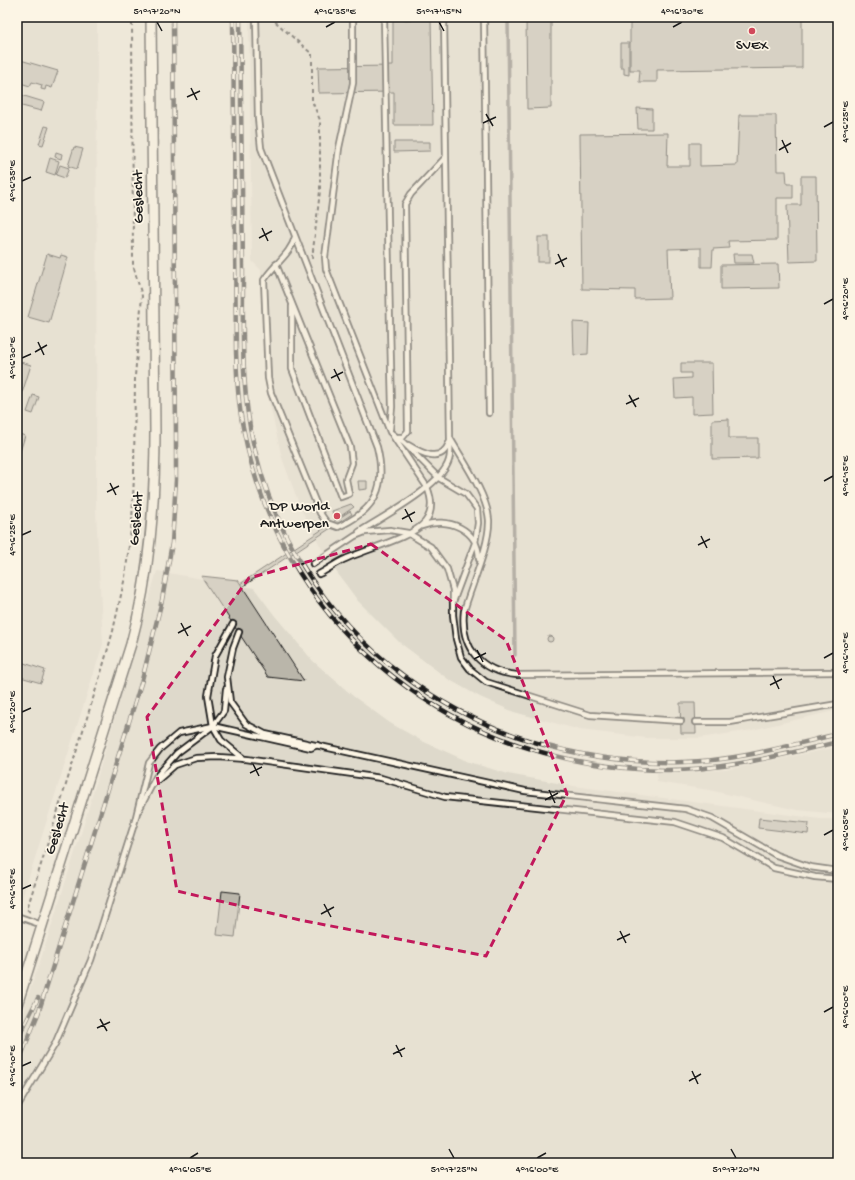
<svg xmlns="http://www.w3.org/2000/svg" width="855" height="1180" font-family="'Gochi Hand',sans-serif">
	<rect width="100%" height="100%" fill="#eee8d9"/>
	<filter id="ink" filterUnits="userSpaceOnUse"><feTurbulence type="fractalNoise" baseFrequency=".025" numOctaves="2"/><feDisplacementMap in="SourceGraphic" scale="8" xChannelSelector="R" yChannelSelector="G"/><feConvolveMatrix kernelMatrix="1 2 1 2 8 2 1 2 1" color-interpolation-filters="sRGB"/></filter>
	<g filter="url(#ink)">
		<g fill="#ded9cb">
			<path d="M 17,17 L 97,17 L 96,511 L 103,644 L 19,908 L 17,908 Z"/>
			<path d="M 249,17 L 838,17 L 838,710 L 752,730 L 699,738 L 647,738 L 580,730 L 514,712 L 480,697 L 448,679 L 399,642 L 358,601 L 327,559 L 301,509 L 282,458 L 265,383 L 261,270 L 252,261 Z"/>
			<path d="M 157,571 L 254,588 L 275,616 L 313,661 L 353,696 L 390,723 L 422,741 L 469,762 L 508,774 L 574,786 L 820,819 L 838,819 L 838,1163 L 17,1163 L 17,1025 L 39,965 L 84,824 Z"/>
			<path d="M 838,747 L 838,814 L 797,810 L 709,790 L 657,782 L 657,773 L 725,770 Z"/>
		</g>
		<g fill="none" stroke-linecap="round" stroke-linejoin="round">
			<path stroke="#6f6c67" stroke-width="3.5" d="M 508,17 L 515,655"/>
		</g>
		<g fill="#bab6aa" stroke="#1c1c1c">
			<path d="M 526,17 L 551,17 L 551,108 L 527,109 Z"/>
			<path d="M 630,17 L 802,17 L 802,68 L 657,70 L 657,82 L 639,82 L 640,70 L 630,70 Z"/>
			<path d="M 431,19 L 433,125 L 394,125 L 394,92 L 319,93 L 318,67 L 393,66 L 393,20 Z"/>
			<path d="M 621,43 L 629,43 L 629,75 L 624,74 L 624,68 L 621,68 Z"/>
			<path d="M 17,59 L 58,71 L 52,88 L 46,86 L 45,90 L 41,89 L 42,85 L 32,82 L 30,86 L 17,82 Z"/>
			<path d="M 21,95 L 44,102 L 41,111 L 18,105 Z"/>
			<path d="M 637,108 L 652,109 L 652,129 L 638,129 Z"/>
			<path d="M 739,115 L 776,115 L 777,171 L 786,171 L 787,184 L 793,184 L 793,198 L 777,198 L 777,240 L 728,241 L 729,248 L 713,249 L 712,267 L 701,267 L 701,248 L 668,249 L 670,298 L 635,299 L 635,290 L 582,289 L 580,134 L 668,133 L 667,166 L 690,166 L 690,143 L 700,143 L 700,166 L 737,165 Z"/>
			<path d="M 45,126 L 49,127 L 43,145 L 39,144 Z"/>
			<path d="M 17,138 L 22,140 L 18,149 L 17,149 Z"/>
			<path d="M 394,142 L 430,142 L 430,151 L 394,152 Z"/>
			<path d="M 836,146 L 838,146 L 837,187 Z"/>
			<path d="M 74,147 L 83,149 L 77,169 L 68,166 Z"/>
			<path d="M 56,152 L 62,154 L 61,159 L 55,157 Z"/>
			<path d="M 50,158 L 59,161 L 55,175 L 46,172 Z"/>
			<path d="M 60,165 L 69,168 L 65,178 L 56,175 Z"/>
			<path d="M 801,176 L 816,176 L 817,261 L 789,262 L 787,205 L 801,205 Z"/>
			<rect x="538" y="237" width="11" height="25"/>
			<path d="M 47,254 L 60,258 L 61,255 L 68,257 L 49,323 L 28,317 Z"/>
			<path d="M 733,254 L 752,254 L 754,263 L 734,263 Z"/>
			<path d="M 778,264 L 779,288 L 721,289 L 721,265 Z"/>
			<path d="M 573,322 L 589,323 L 588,354 L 574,355 Z"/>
			<path d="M 17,361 L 31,365 L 18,406 L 17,405 Z"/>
			<path d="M 681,363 L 712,363 L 713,413 L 692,414 L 692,397 L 675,398 L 674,379 L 691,378 L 691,373 L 681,373 Z"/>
			<path d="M 33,395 L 39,397 L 33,414 L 27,412 Z"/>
			<path d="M 729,419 L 729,438 L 758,438 L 758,458 L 712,459 L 712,420 Z"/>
			<path d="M 17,433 L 25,436 L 17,461 Z"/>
			<path d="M 358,481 L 367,481 L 367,489 L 359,490 Z"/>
			<path d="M 351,504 L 354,507 L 335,520 L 332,511 Z"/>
			<path d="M 350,511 L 352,514 L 242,587 L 240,584 Z"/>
			<path d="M 201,576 L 238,580 L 304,681 L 268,677 Z"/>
			<circle cx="550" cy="639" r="3"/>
			<path d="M 21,662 L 45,670 L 41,683 L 17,676 Z"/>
			<path d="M 680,703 L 695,703 L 696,733 L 681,733 Z"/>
			<path d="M 759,818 L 809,823 L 808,834 L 758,828 Z"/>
			<path d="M 222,891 L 240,893 L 235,937 L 217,935 Z"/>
		</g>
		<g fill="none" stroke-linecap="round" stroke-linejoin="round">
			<g stroke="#1c1c1c" stroke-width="8">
				<g id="lane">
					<path d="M 256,17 L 258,118 L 261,148 L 377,447 C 387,487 376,510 338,527 L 327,523 L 320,513 L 271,393 L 268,378 L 264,280 C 274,264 291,254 295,237"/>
					<path d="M 353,17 L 353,83 L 339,148 L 325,257 L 326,269 L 390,432 L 404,443 L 439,478 L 466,494 L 477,509 L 478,523 L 475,543 L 453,602"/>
					<path d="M 384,17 L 390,326 L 392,407 L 390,429"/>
					<path d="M 444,17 L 450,438 C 463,461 487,494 489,520 C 490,545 471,586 464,611 C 460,648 481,672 517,675 L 838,672"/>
					<path d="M 484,17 L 489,413"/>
					<path d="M 276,264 L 350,447 L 352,463 L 346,479 L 349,494 L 341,497 L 292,369 L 292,306"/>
					<path d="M 398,437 L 403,437 L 408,431 L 405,204 L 411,194 L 445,158"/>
					<path d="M 408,445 C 421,453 441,464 449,443"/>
					<path d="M 422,526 C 447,516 479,529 479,559"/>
					<path d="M 359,532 C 382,517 442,486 449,460 C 451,454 450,445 450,439"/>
					<path d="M 313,564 L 355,536 L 365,532 L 390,530 L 408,533 L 431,547 L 447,569 L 453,590 L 453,615 L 456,639 L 461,657 L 470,669 L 486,682 L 590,715 L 681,721"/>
					<path d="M 319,574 C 327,570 335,564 343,560 C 363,550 412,538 425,522 C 433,512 432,499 427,487 L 393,436"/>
					<path d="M 233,624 L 215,656 L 208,696 L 213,726 L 221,740 L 244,759"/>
					<path d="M 239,632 L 233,648 L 227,677 L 230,702 L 246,724 L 265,734 L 525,791 L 686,809 L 712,818 L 776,855 L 810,867 L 838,871"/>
					<path d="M 695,722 L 730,722 L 838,704"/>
					<path d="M 151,786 L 175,765 L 196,758 L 218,757 L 246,759 L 381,778 L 445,797 L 675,822 L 723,838 L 774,868 L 815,877 L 838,879"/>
					<path d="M 139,810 L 156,777 L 177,753 L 213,726 L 224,711 L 226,689"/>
					<path d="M 17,916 L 42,925"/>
					<path d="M 17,1107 L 55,1044 L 91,960 L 135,821 L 149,763 L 160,749 L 179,733 L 213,726 L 311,748 L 317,745"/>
				</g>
			</g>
			<g stroke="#1c1c1c" stroke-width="12">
				<path id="street" d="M 17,1005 L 131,644 C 150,574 155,503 155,431 L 151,17"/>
			</g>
			<g stroke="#1c1c1c" stroke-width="2" stroke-dasharray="4 3" stroke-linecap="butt">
				<path d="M 270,17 L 312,54 L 312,101 L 320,120 L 320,191 L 312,259"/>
				<path d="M 30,912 L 27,909 L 101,673 L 113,631 L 125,577 L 132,522 L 134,475 L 135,376 L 142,296 L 133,265 L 132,17"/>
			</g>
			<use href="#lane" stroke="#fcf5e5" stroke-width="4.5"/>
			<use href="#street" stroke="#fcf5e5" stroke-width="9"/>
			<g stroke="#1c1c1c" stroke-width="4.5">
				<g id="rail">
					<path d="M 233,17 L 236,351 C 237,378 238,405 244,432 C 284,636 462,769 667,770 C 726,770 781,755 838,742"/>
					<path d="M 240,17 C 241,101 242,185 243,269 C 243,321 241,375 250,427 C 288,636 475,768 683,762 C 736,761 787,746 838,734"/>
					<path d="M 17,1040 L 38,998"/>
					<path d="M 17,1066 L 38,1014 L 142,680 L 162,600 L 172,543 L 176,480 L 176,438 L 173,17"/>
				</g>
			</g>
			<use href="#rail" stroke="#fcf5e5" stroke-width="3" stroke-dasharray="9" stroke-linecap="butt"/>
		</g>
	</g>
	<path d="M0 0H855V1180H0ZM 371,544 L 506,640 L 567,794 L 486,956 L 300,920 L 177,891 L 147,717 L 249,578 Z" fill="#eee8d9" fill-opacity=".55" fill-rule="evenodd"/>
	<path fill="none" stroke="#c2185b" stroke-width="3" stroke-dasharray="8 5" stroke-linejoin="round" d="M 371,544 L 506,640 L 567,794 L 486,956 L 300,920 L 177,891 L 147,717 L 249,578 Z"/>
	<path fill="none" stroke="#1c1c1c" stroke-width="1.5" d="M 157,22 L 162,31M 439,22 L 444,31M 326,27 L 335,22M 673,27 L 682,22M 191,88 L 197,100M 187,97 L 200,91M 486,114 L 493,126M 483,123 L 496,117M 824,127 L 833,122M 782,140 L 788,153M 779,150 L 791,143M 22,181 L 31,177M 262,228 L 268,241M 259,238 L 272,231M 558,254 L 564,267M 555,264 L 567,258M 824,304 L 833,299M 38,342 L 44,355M 35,352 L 47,345M 22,358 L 31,354M 334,369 L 340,381M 331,378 L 343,372M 629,395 L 636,407M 626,404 L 639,398M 824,481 L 833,476M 110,483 L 116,495M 107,492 L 119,486M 405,509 L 412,522M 402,519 L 415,512M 22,535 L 31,531M 701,536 L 707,548M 698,545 L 710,539M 181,623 L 188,636M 178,633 L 191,626M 477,650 L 483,662M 824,658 L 833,653M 474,659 L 486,653M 773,676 L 779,689M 770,685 L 782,679M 22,712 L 31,708M 253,764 L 259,776M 250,773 L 262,767M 549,790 L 555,803M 545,800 L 558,793M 824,835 L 833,830M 22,889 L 31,885M 324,904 L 331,917M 321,914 L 334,907M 620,931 L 626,943M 617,940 L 630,934M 824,1012 L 833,1007M 100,1019 L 107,1031M 97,1028 L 110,1022M 396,1045 L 402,1057M 393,1054 L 405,1048M 22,1066 L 31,1062M 692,1071 L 698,1084M 689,1081 L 701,1074M 449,1149 L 454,1158M 731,1149 L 736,1158M 190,1158 L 198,1153M 537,1158 L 546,1153"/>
	<g fill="#d1495b" stroke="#fcf5e5" stroke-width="1.5">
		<circle cx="752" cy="31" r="4"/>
		<circle cx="337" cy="516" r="4"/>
	</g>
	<g text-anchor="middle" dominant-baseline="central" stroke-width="3.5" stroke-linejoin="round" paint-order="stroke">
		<g font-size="15" fill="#1c1c1c" stroke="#fcf5e5">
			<text x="752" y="46">SVEX</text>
			<text x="329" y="507" text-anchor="end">DP World<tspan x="329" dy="17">Antwerpen</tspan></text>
		</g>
		<g font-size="15" fill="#1c1c1c" stroke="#fcf5e5">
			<text transform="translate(139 197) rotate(-91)">Geslecht</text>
			<text transform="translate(137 519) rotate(-85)">Geslecht</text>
			<text transform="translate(58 829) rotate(-73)">Geslecht</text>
		</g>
	</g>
	<rect width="855" height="1180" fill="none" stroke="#fcf5e5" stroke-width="44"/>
	<rect x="22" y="22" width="811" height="1136" fill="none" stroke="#1c1c1c" stroke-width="1.5"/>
	<g font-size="10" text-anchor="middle" fill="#1c1c1c">
		<text x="157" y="14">51°17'20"N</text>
		<text x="335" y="14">4°16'35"E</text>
		<text x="439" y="14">51°17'15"N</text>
		<text x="682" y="14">4°16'30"E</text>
		<text transform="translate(844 122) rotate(-90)" y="4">4°16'25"E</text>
		<text transform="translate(11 181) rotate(-90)" y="4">4°16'35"E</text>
		<text transform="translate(844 299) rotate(-90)" y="4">4°16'20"E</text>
		<text transform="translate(11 358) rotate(-90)" y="4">4°16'30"E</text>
		<text transform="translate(844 476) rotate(-90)" y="4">4°16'15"E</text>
		<text transform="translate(11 535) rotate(-90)" y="4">4°16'25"E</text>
		<text transform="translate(844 653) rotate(-90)" y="4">4°16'10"E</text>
		<text transform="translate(11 712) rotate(-90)" y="4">4°16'20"E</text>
		<text transform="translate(844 830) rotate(-90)" y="4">4°16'05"E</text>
		<text transform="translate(11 889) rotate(-90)" y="4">4°16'15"E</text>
		<text transform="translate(844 1007) rotate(-90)" y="4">4°16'00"E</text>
		<text transform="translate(11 1066) rotate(-90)" y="4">4°16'10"E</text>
		<text x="190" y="1172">4°16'05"E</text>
		<text x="454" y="1172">51°17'25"N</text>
		<text x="537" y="1172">4°16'00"E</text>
		<text x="736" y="1172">51°17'20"N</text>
	</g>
</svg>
